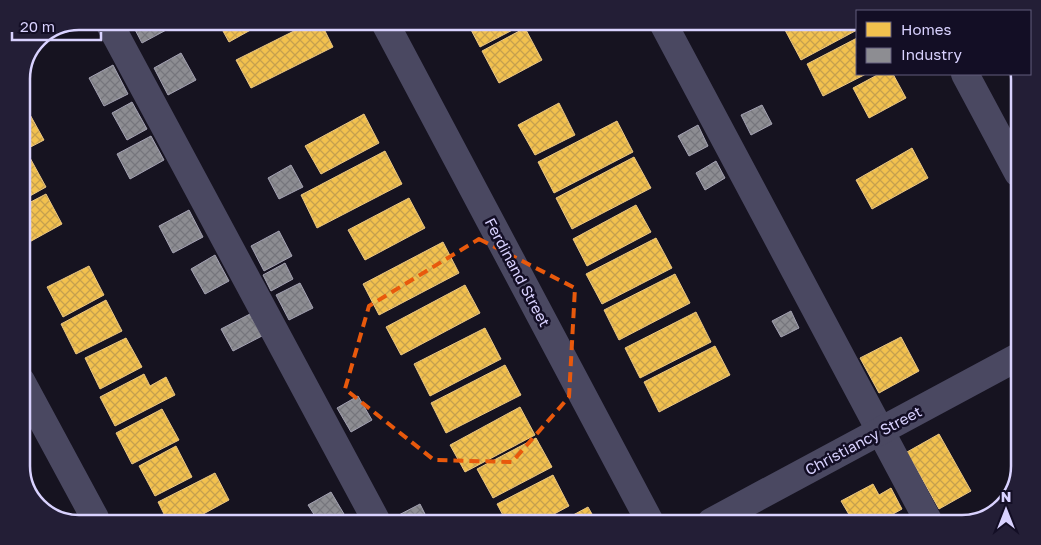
<svg xmlns="http://www.w3.org/2000/svg" width="1041" height="545" font-family="'Golos Text',sans-serif">
	<defs>
		<pattern id="homes-cross-hatch" width="8" height="8" patternUnits="userSpaceOnUse" patternTransform="scale(1.25)"><rect width="8" height="8" fill="#f2c14e"/><path d="M0 0l8 8M0 8l8-8" fill="none" stroke="#c6a04e"/></pattern>
		<pattern id="industry-cross-hatch" width="8" height="8" patternUnits="userSpaceOnUse" patternTransform="scale(1.25)"><rect width="8" height="8" fill="#8d8d92"/><path d="M0 0l8 8M0 8l8-8" fill="none" stroke="#76767d"/></pattern>
	</defs>
	<rect width="100%" height="100%" fill="#161320"/>
	<g fill="url(#homes-cross-hatch)" stroke="#eac683">
		<path d="M 218,22 L 265,22 L 229,42 Z"/>
		<path d="M 310,23 L 321,23 L 333,47 L 251,88 L 236,60 Z"/>
		<path d="M 468,24 L 524,24 L 480,47 Z"/>
		<path d="M 793,26 L 857,26 L 857,30 L 801,60 L 785,30 Z"/>
		<path d="M 525,28 L 542,60 L 499,83 L 482,51 Z"/>
		<path d="M 857,38 L 857,74 L 866,74 L 823,96 L 807,64 Z"/>
		<path d="M 879,74 L 893,74 L 906,98 L 869,118 L 853,88 Z"/>
		<path d="M 559,103 L 575,135 L 535,155 L 518,125 Z"/>
		<path d="M 28,111 L 44,140 L 21,152 L 21,115 Z"/>
		<path d="M 364,114 L 379,143 L 321,174 L 305,146 Z"/>
		<path d="M 617,121 L 633,152 L 554,193 L 538,162 Z"/>
		<path d="M 912,148 L 928,178 L 872,209 L 856,180 Z"/>
		<path d="M 385,151 L 402,184 L 317,228 L 301,195 Z"/>
		<path d="M 29,156 L 46,187 L 21,201 L 21,160 Z"/>
		<path d="M 634,157 L 651,188 L 572,229 L 556,198 Z"/>
		<path d="M 46,194 L 62,224 L 24,245 L 21,240 L 21,207 Z"/>
		<path d="M 409,198 L 425,228 L 365,260 L 348,230 Z"/>
		<path d="M 636,205 L 651,232 L 587,266 L 573,239 Z"/>
		<path d="M 656,238 L 672,268 L 602,304 L 586,274 Z"/>
		<path d="M 443,242 L 459,273 L 379,315 L 363,284 Z"/>
		<path d="M 89,266 L 104,295 L 63,317 L 47,287 Z"/>
		<path d="M 675,274 L 690,303 L 619,340 L 604,310 Z"/>
		<path d="M 465,285 L 480,313 L 401,355 L 386,327 Z"/>
		<path d="M 106,300 L 122,331 L 76,354 L 61,324 Z"/>
		<path d="M 696,312 L 711,342 L 640,378 L 625,348 Z"/>
		<path d="M 485,328 L 501,359 L 430,396 L 414,364 Z"/>
		<path d="M 901,337 L 919,371 L 879,393 L 860,358 Z"/>
		<path d="M 126,338 L 142,367 L 100,389 L 85,358 Z"/>
		<path d="M 715,346 L 730,375 L 659,412 L 644,382 Z"/>
		<path d="M 505,365 L 521,395 L 446,433 L 431,403 Z"/>
		<path d="M 144,374 L 150,386 L 166,377 L 175,395 L 115,426 L 100,397 Z"/>
		<path d="M 520,407 L 535,435 L 465,472 L 450,445 Z"/>
		<path d="M 162,409 L 179,440 L 132,464 L 116,433 Z"/>
		<path d="M 939,434 L 971,491 L 939,509 L 907,452 Z"/>
		<path d="M 536,438 L 552,467 L 493,498 L 477,469 Z"/>
		<path d="M 176,446 L 192,477 L 155,496 L 139,466 Z"/>
		<path d="M 215,473 L 229,500 L 194,519 L 166,518 L 158,502 Z"/>
		<path d="M 553,475 L 569,506 L 541,521 L 506,521 L 497,504 Z"/>
		<path d="M 873,484 L 879,495 L 891,488 L 902,509 L 877,523 L 854,523 L 841,501 Z"/>
		<path d="M 588,507 L 596,521 L 562,521 Z"/>
	</g>
	<g fill="url(#industry-cross-hatch)" stroke="#a4a2b3">
		<path d="M 78,21 L 87,21 L 66,32 L 64,27 Z"/>
		<path d="M 131,22 L 164,22 L 168,29 L 142,43 Z"/>
		<path d="M 181,53 L 196,80 L 168,95 L 154,68 Z"/>
		<path d="M 113,65 L 128,94 L 104,106 L 89,78 Z"/>
		<path d="M 132,102 L 147,129 L 127,140 L 112,113 Z"/>
		<path d="M 762,105 L 772,124 L 751,135 L 741,115 Z"/>
		<path d="M 698,125 L 708,146 L 689,156 L 678,136 Z"/>
		<path d="M 151,136 L 164,160 L 130,179 L 117,154 Z"/>
		<path d="M 716,161 L 725,178 L 705,190 L 696,173 Z"/>
		<path d="M 291,165 L 303,187 L 279,199 L 268,178 Z"/>
		<path d="M 189,210 L 203,237 L 173,253 L 159,226 Z"/>
		<path d="M 279,231 L 292,256 L 264,271 L 251,246 Z"/>
		<path d="M 215,255 L 229,281 L 205,294 L 191,269 Z"/>
		<path d="M 285,263 L 293,279 L 271,291 L 263,275 Z"/>
		<path d="M 300,283 L 313,308 L 289,320 L 276,295 Z"/>
		<path d="M 791,311 L 799,328 L 781,337 L 772,321 Z"/>
		<path d="M 250,314 L 262,336 L 233,351 L 221,329 Z"/>
		<path d="M 358,396 L 372,420 L 351,432 L 337,408 Z"/>
		<path d="M 331,492 L 344,514 L 335,520 L 317,519 L 308,505 Z"/>
		<path d="M 420,504 L 428,520 L 396,520 L 395,517 Z"/>
	</g>
	<g fill="none" stroke-linecap="round" stroke-linejoin="round">
		<g stroke="#4a4861" stroke-width="28">
			<path d="M 108,21 L 376,520"/>
			<path d="M 385,23 L 650,522"/>
			<path d="M 664,25 L 930,524"/>
			<path d="M 965,74 L 1018,173"/>
			<path d="M 21,381 L 95,518"/>
			<path d="M 711,522 L 1016,358"/>
		</g>
	</g>
	<path fill="none" stroke="#e8590c" stroke-width="4" stroke-dasharray="10 6" stroke-linejoin="round" d="M 479,239 L 575,288 L 569,397 L 512,462 L 434,460 L 345,389 L 369,306 Z"/>
	<g text-anchor="middle" dominant-baseline="central" stroke-width="5" stroke-linejoin="round" paint-order="stroke">
		<g font-size="15" fill="#d9d2ff" stroke="#130e25">
			<text transform="translate(518 272) rotate(62)">Ferdinand Street</text>
			<text transform="translate(863 440) rotate(-28)">Christiancy Street</text>
		</g>
	</g>
	<path d="M0 0H1041V545H0ZM79 30H962A49 49 0 0 1 1011 79V466A49 49 0 0 1 962 515H79A49 49 0 0 1 30 466V79A49 49 0 0 1 79 30Z" fill="#231e36" fill-rule="evenodd"/>
	<path fill="none" stroke="#d9d2ff" stroke-width="2.5" d="M79 30H962A49 49 0 0 1 1011 79V466A49 49 0 0 1 962 515H79A49 49 0 0 1 30 466V79A49 49 0 0 1 79 30Z"/>
	<rect x="856" y="10" width="175" height="65" fill="#130e25" stroke="#625c7c"/>
	<rect x="866" y="22" width="25" height="15" fill="#f2c14e" stroke="#625c7c"/>
	<text x="901" y="35" font-size="15" fill="#d9d2ff">Homes</text>
	<rect x="866" y="48" width="25" height="15" fill="#8d8d92" stroke="#625c7c"/>
	<text x="901" y="60" font-size="15" fill="#d9d2ff">Industry</text>
	<g transform="translate(1006 510)" stroke="#130e25" stroke-width="4" paint-order="stroke">
	<path d="M0-4L9 19L0 12L-9 19Z" fill="#d9d2ff"/>
	<text y="-8" font-size="14" font-weight="bold" text-anchor="middle" fill="#d9d2ff">N</text>
	</g>
	<path d="M12 32v8h89v-8" fill="none" stroke="#d9d2ff" stroke-width="2.5"/>
	<text x="20" y="32" font-size="15" fill="#d9d2ff" stroke="#130e25" stroke-width="4" paint-order="stroke">20 m</text>
</svg>
